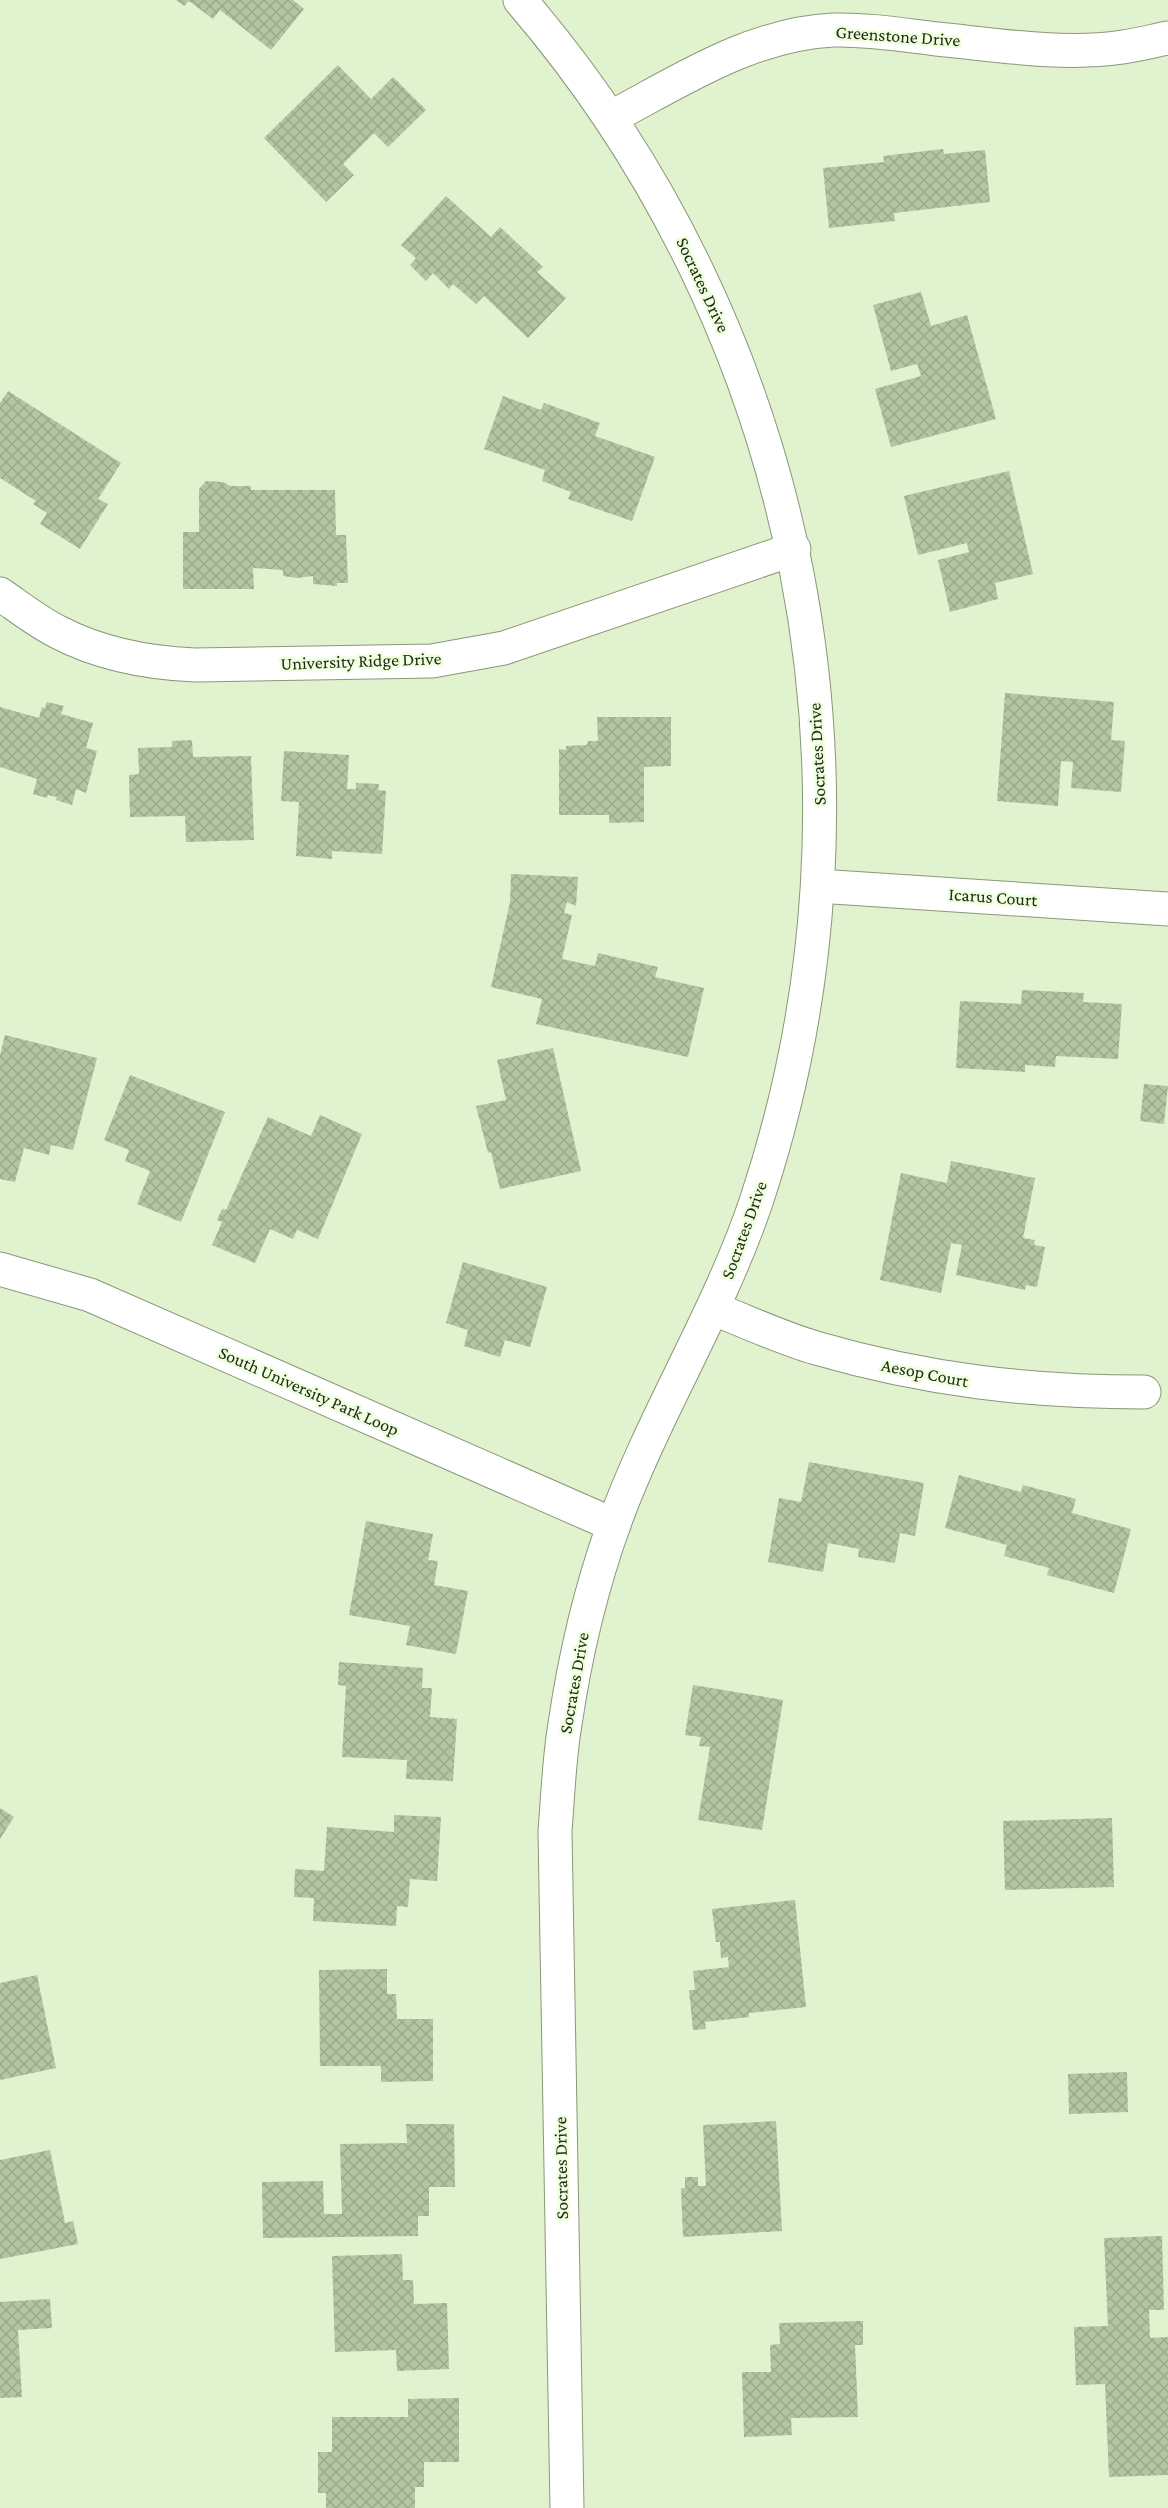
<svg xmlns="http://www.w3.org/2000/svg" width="1168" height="2508" font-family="'Crimson Pro',serif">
	<defs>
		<pattern id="building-cross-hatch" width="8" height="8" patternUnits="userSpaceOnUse" patternTransform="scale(1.5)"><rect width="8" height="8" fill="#b5c5a3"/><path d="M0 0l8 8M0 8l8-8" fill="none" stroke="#9ba98c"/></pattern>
	</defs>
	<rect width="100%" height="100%" fill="#e1f2ce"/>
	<g fill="url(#building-cross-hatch)">
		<path d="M 176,0 L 293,0 L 304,9 L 271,50 L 220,10 L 213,19 L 189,1 L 184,6 Z"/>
		<path d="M 338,65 L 371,99 L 393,77 L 426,110 L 388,147 L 374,133 L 343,164 L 354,175 L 326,202 L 264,138 Z"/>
		<path d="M 943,149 L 944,154 L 985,150 L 990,202 L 894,213 L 895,221 L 829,228 L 823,168 L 884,162 L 883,156 Z"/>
		<path d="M 446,196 L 491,237 L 500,227 L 543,267 L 537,272 L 566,298 L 528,338 L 484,296 L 476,304 L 453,284 L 449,289 L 433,273 L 426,281 L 410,265 L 416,258 L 401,245 Z"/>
		<path d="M 921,292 L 931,326 L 967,315 L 996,419 L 891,447 L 875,389 L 921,376 L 917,364 L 891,371 L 873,305 Z"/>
		<path d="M 8,391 L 121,463 L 98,499 L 108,504 L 80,549 L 40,524 L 47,513 L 33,504 L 36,501 L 0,478 L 0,403 Z"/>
		<path d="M 503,396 L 541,410 L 544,403 L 600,423 L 595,436 L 655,457 L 632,521 L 568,499 L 571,492 L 542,481 L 545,470 L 484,449 Z"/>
		<path d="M 1009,471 L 1033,574 L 995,583 L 998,599 L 950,612 L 938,560 L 969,552 L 967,543 L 918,555 L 904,496 Z"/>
		<path d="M 206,481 L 223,482 L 230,486 L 251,486 L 251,490 L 335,490 L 336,535 L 346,535 L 348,583 L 337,583 L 337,586 L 313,584 L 313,576 L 297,578 L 283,576 L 283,570 L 253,568 L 254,589 L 183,589 L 183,532 L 199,532 L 199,489 Z"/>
		<path d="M 1005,693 L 1114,702 L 1111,740 L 1125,741 L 1121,792 L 1071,788 L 1073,762 L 1061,761 L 1058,806 L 997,801 Z"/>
		<path d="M 47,702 L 64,706 L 61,714 L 93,723 L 86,748 L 97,751 L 86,793 L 76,789 L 72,805 L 56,800 L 57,797 L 48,795 L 47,798 L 33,794 L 37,779 L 0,767 L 0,707 L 39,718 L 42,707 L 45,708 Z"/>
		<path d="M 597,717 L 671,717 L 671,766 L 644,767 L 644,822 L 609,823 L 609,815 L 559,815 L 559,749 L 566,750 L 566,746 L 587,745 L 588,741 L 598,741 Z"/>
		<path d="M 192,740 L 193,757 L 251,756 L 254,840 L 186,842 L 185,816 L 130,817 L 129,775 L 139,774 L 138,748 L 172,747 L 172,741 Z"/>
		<path d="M 284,751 L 349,755 L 347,789 L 356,789 L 356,783 L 379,784 L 378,790 L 386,791 L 382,854 L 332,851 L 332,859 L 296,856 L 299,802 L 281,801 Z"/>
		<path d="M 511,874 L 578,877 L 576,906 L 567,902 L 564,913 L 572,915 L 562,959 L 595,966 L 598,953 L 658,967 L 655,977 L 704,988 L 688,1057 L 536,1024 L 542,999 L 491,987 L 510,902 Z"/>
		<path d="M 1022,990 L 1084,993 L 1083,1002 L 1122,1004 L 1118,1059 L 1056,1056 L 1055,1067 L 1025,1065 L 1025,1072 L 956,1068 L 960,1001 L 1021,1004 Z"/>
		<path d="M 5,1035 L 97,1058 L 73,1150 L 51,1145 L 49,1155 L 24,1148 L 15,1182 L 0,1179 L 0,1055 Z"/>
		<path d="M 553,1048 L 581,1171 L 500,1189 L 491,1152 L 488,1153 L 476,1106 L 506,1100 L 497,1060 Z"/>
		<path d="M 130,1075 L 225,1112 L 181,1222 L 137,1204 L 150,1171 L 125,1161 L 129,1150 L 104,1140 Z"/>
		<path d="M 1144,1084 L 1168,1086 L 1164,1124 L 1140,1121 Z"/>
		<path d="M 320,1115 L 362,1134 L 318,1239 L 297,1230 L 293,1239 L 270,1229 L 255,1263 L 212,1245 L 222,1222 L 217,1220 L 222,1209 L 226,1210 L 268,1117 L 311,1136 Z"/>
		<path d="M 951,1161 L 1035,1178 L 1023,1238 L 1035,1240 L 1034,1245 L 1045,1247 L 1037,1287 L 1026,1285 L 1025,1290 L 956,1275 L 962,1245 L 951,1243 L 941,1293 L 880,1280 L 901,1173 L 947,1183 Z"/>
		<path d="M 463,1262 L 547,1287 L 530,1347 L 505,1340 L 500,1357 L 464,1346 L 468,1330 L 446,1323 Z"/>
		<path d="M 809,1462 L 924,1483 L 915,1536 L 900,1533 L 895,1563 L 858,1557 L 859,1549 L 828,1543 L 823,1572 L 768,1562 L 779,1498 L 801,1502 Z"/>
		<path d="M 959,1475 L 1021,1492 L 1023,1485 L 1076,1499 L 1072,1513 L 1131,1529 L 1114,1593 L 1047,1575 L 1049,1568 L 1004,1556 L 1007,1545 L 945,1528 Z"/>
		<path d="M 366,1521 L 433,1534 L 428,1560 L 438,1561 L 434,1585 L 468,1591 L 456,1654 L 406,1645 L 410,1626 L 349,1615 Z"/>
		<path d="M 339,1662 L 423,1668 L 422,1688 L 432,1688 L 430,1717 L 457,1719 L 453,1781 L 406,1779 L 407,1760 L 342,1757 L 346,1686 L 338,1685 Z"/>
		<path d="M 693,1685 L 783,1700 L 762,1830 L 698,1820 L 710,1747 L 699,1746 L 701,1737 L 685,1735 Z"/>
		<path d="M 0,1808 L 14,1817 L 0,1839 Z"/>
		<path d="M 394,1815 L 441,1817 L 437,1881 L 410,1879 L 408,1907 L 397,1906 L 396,1926 L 313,1921 L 314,1898 L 294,1897 L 295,1869 L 324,1871 L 327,1827 L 394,1832 Z"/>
		<path d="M 1112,1818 L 1114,1887 L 1005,1890 L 1003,1821 Z"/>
		<path d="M 795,1900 L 806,2007 L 749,2013 L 749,2017 L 705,2022 L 706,2029 L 693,2030 L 689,1990 L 695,1990 L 693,1971 L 729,1967 L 728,1957 L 721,1958 L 720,1942 L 716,1942 L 712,1909 Z"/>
		<path d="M 387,1969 L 387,1994 L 396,1994 L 397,2019 L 433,2019 L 433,2081 L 381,2082 L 381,2066 L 320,2066 L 319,1970 Z"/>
		<path d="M 37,1975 L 56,2068 L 0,2080 L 0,1983 Z"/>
		<path d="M 1127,2072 L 1128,2112 L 1069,2114 L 1068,2074 Z"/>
		<path d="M 776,2121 L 782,2231 L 683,2237 L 681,2188 L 685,2188 L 685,2177 L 698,2177 L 698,2186 L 706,2186 L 703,2125 Z"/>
		<path d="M 406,2124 L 454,2124 L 455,2187 L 429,2187 L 429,2216 L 418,2216 L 418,2236 L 263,2238 L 262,2182 L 323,2181 L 324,2214 L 342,2214 L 340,2144 L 407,2143 Z"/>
		<path d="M 50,2150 L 65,2223 L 73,2221 L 78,2244 L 0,2259 L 0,2160 Z"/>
		<path d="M 1162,2236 L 1164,2310 L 1149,2310 L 1150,2338 L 1168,2337 L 1168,2475 L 1109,2477 L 1105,2384 L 1076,2385 L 1074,2327 L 1108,2326 L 1104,2238 Z"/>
		<path d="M 402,2254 L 403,2280 L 413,2280 L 414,2304 L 447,2303 L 449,2369 L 397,2371 L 396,2350 L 335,2352 L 332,2256 Z"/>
		<path d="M 50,2299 L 52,2328 L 18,2330 L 22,2397 L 0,2398 L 0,2302 Z"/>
		<path d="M 863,2321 L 863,2345 L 855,2345 L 858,2417 L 791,2418 L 792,2435 L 744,2437 L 742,2372 L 771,2372 L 770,2345 L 780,2344 L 779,2323 Z"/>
		<path d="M 459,2398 L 459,2462 L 424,2462 L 424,2487 L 415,2487 L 415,2508 L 326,2508 L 326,2493 L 318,2493 L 318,2452 L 332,2452 L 332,2417 L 408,2417 L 408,2399 Z"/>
	</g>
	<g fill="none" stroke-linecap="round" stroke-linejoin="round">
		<g stroke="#899878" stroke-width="35">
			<g id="street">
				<path d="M 610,118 C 680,81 751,34 833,30 C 867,29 903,35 937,39 C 998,45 1063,56 1123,47 C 1138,45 1153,41 1168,38"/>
				<path d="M 0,594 C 19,607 38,622 58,632 C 100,654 148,663 195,665 L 432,661 L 504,648 L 794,549"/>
				<path d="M 818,886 L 1168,909"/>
				<path d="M 0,1269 L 90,1295 L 614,1525"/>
				<path d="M 714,1309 C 748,1322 781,1338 816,1348 C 926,1380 1030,1392 1144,1392"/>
			</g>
		</g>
		<g stroke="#899878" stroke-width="35">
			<path id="secondary" d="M 520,0 C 804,330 894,789 756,1202 C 718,1314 654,1414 614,1524 C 591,1588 575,1656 565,1724 C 559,1759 558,1795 555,1831 L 567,2508"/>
		</g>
		<use href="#street" stroke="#fff" stroke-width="33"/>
		<use href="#secondary" stroke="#fff" stroke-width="33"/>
	</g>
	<g text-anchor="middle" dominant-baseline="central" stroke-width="5" stroke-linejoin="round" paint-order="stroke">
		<g font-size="18" fill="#23291c" stroke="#eeffdb">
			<text transform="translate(898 36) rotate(4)">Greenstone Drive</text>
			<text transform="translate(703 285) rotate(65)">Socrates Drive</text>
			<text transform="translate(361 661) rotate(-2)">University Ridge Drive</text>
			<text transform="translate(817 754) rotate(-93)">Socrates Drive</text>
			<text transform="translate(993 897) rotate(4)">Icarus Court</text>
			<text transform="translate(744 1230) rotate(-70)">Socrates Drive</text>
			<text transform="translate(925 1373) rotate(11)">Aesop Court</text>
			<text transform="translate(309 1391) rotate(24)">South University Park Loop</text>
			<text transform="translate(574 1683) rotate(-80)">Socrates Drive</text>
			<text transform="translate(561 2168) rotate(-91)">Socrates Drive</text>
		</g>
	</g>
</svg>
